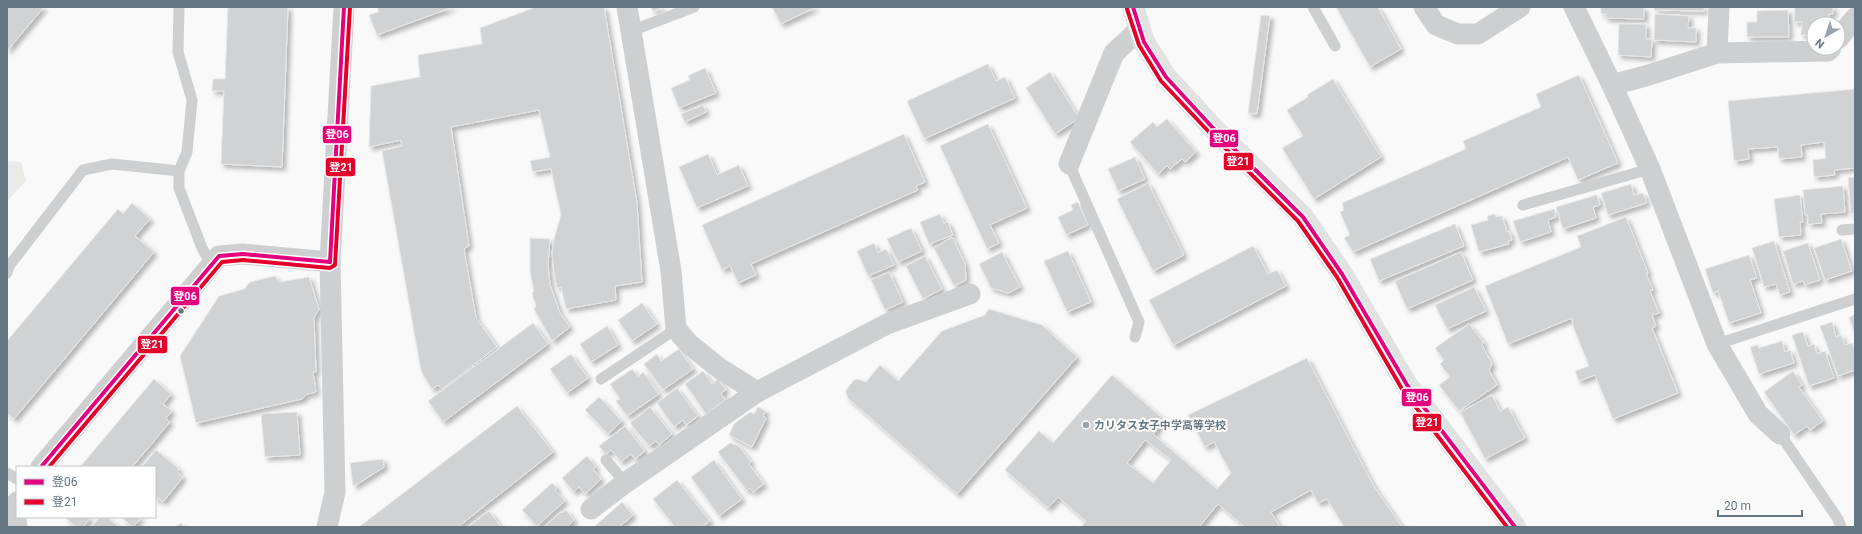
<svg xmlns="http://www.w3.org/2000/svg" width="1862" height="534" font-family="Roboto,'Noto Sans JP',sans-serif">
	<defs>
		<filter id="shadow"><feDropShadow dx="3.5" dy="3.5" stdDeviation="2" flood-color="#0004"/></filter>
	</defs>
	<rect width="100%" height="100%" fill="#f9f9f9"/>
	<path fill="#e8ebe6" d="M 7,161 L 21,162 L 26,181 L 7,201 Z"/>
	<g fill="#d0d2d3" stroke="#e8e8e8" fill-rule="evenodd" filter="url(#shadow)">
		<path d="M 7,7 L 44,7 L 7,51 Z"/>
		<path d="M 228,7 L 288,7 L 282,167 L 221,164 L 224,91 L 212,91 L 213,79 L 225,79 Z"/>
		<path d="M 377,7 L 453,7 L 377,35 L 369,15 L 379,12 Z"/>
		<path d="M 536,7 L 604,7 L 637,203 L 642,282 L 615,286 L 616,300 L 566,309 L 561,287 L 557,288 L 554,273 L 552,253 L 554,239 L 561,215 L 551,169 L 533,172 L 530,161 L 550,157 L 539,110 L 451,127 L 469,246 L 464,249 L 476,318 L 497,347 L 442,389 L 438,385 L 432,389 L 423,375 L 420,365 L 382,151 L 402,146 L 401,140 L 369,147 L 371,86 L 420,77 L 418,55 L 482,44 L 480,28 Z"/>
		<path d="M 651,7 L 664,7 L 653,11 Z"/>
		<path d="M 772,7 L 816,7 L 781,24 Z"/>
		<path d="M 1336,7 L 1378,7 L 1401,49 L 1370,67 Z"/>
		<path d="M 1601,7 L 1644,7 L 1644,19 L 1606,18 L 1606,14 L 1601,14 Z"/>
		<path d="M 1654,7 L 1704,7 L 1704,11 L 1654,10 Z"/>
		<path d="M 1795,7 L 1833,7 L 1833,14 L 1829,14 L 1828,24 L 1814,24 L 1814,35 L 1801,35 L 1802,22 L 1794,22 Z"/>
		<path d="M 1788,10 L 1789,37 L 1747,37 L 1747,22 L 1757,22 L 1757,11 Z"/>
		<path d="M 1655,14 L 1689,16 L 1688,28 L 1696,28 L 1696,42 L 1654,40 Z"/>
		<path d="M 1261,15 L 1270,16 L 1257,114 L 1248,113 Z"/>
		<path d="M 1619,24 L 1646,24 L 1646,39 L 1652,39 L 1651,57 L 1618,55 Z"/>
		<path d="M 988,64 L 996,81 L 1005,77 L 1015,98 L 924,139 L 907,101 Z"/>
		<path d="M 705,68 L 716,93 L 679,108 L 671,88 L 690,80 L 688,76 Z"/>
		<path d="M 1050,72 L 1079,118 L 1055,134 L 1026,88 Z"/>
		<path d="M 1579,75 L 1618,163 L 1578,180 L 1568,157 L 1353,252 L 1344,238 L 1350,235 L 1340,212 L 1344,210 L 1342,203 L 1466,149 L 1463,141 L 1541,107 L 1536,94 Z"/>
		<path d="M 1333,79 L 1381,157 L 1314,199 L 1282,148 L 1303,136 L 1287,110 L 1308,97 L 1307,95 Z"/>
		<path d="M 1855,89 L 1855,168 L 1834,170 L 1835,175 L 1814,177 L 1813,160 L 1826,158 L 1824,142 L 1801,145 L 1802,157 L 1779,159 L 1778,147 L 1748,149 L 1749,159 L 1734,161 L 1728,101 Z"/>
		<path d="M 703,105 L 706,112 L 685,122 L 681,114 Z"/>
		<path d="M 1167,119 L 1196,152 L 1185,162 L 1182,159 L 1170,169 L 1167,166 L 1158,174 L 1130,142 L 1153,122 L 1157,127 Z"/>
		<path d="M 988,124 L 1027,208 L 990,225 L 999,243 L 987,249 L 940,146 Z"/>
		<path d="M 904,134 L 925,182 L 916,186 L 918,190 L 751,264 L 756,275 L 738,283 L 730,266 L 722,270 L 702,225 Z"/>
		<path d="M 708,154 L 717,175 L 739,165 L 748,186 L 697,208 L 679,167 Z"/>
		<path d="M 1135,157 L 1145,179 L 1118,191 L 1108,169 Z"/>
		<path d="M 1855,177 L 1855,213 L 1851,214 L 1848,178 Z"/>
		<path d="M 1148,183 L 1184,255 L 1153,271 L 1117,199 Z"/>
		<path d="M 1631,184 L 1634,195 L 1643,193 L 1647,203 L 1608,215 L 1601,193 Z"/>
		<path d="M 1843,186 L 1845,212 L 1821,214 L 1822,223 L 1808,224 L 1808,215 L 1805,215 L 1803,190 Z"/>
		<path d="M 1597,195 L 1600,205 L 1593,207 L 1596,218 L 1563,229 L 1556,207 Z"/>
		<path d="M 1800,195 L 1803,222 L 1800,222 L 1801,235 L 1779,237 L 1774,199 Z"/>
		<path d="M 1078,202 L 1088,225 L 1066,235 L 1058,217 L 1073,210 L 1071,205 Z"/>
		<path d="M 132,203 L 150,219 L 135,236 L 154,252 L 14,419 L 7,413 L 7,341 L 118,209 L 123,214 Z"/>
		<path d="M 1554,209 L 1556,217 L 1548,220 L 1551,232 L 1520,242 L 1513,221 Z"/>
		<path d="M 940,214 L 944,223 L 948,222 L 953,235 L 929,244 L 920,222 Z"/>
		<path d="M 1495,214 L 1496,217 L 1502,216 L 1507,232 L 1509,231 L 1512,240 L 1508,241 L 1509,244 L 1479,252 L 1471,225 L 1488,220 L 1487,216 Z"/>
		<path d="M 1626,217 L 1648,273 L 1646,273 L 1653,290 L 1650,291 L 1659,313 L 1652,315 L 1656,326 L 1652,328 L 1678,393 L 1613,419 L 1595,375 L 1579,381 L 1575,371 L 1589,366 L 1573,326 L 1572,318 L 1508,344 L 1485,286 L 1581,247 L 1577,236 Z"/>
		<path d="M 1455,224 L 1464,246 L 1379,281 L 1370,259 Z"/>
		<path d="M 911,228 L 922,251 L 898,262 L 887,239 Z"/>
		<path d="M 530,238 L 550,239 L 548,265 L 550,285 L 560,313 L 570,327 L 552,341 L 534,309 L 536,306 L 532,293 L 534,291 L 530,272 Z"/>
		<path d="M 950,238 L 953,238 L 965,264 L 966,280 L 954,286 L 934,248 Z"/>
		<path d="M 1841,239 L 1852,271 L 1825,280 L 1814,248 Z"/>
		<path d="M 1774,241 L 1790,292 L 1780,295 L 1776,284 L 1764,287 L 1752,248 Z"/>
		<path d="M 874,243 L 878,253 L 886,249 L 894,265 L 868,276 L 857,251 Z"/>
		<path d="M 1808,243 L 1820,280 L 1805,285 L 1803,281 L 1793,284 L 1783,251 Z"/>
		<path d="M 1253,246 L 1268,274 L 1277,270 L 1286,286 L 1173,345 L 1149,300 Z"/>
		<path d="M 1068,251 L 1091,302 L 1067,312 L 1044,261 Z"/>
		<path d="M 1002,252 L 1020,287 L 1008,293 L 991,288 L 979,264 Z"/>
		<path d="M 1461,252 L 1473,280 L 1407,309 L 1395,281 Z"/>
		<path d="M 1749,255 L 1757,278 L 1750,280 L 1761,313 L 1729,323 L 1718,291 L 1713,293 L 1705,269 Z"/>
		<path d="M 925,256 L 942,289 L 923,299 L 906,266 Z"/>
		<path d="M 889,272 L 903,302 L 885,310 L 871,280 Z"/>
		<path d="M 275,276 L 279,282 L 309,277 L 319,309 L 314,318 L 316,372 L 313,372 L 316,392 L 307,394 L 302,399 L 196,423 L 180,356 L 219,296 L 244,289 L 250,282 Z"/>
		<path d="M 1474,287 L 1486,311 L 1447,329 L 1435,305 Z"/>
		<path d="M 642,303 L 657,324 L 632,341 L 618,320 Z"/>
		<path d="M 989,309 L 1042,325 L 1077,357 L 957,494 L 848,398 L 846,393 L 846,390 L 854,380 L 857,379 L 866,382 L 880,365 L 898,381 L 942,331 L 985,315 Z"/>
		<path d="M 1855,315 L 1855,335 L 1849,317 Z"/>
		<path d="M 1832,322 L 1836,337 L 1841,335 L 1845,345 L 1852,343 L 1855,351 L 1855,370 L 1838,376 L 1820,326 Z"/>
		<path d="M 533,323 L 548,344 L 443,422 L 428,401 Z"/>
		<path d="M 1469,324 L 1484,343 L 1482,345 L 1492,364 L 1489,370 L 1497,385 L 1459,411 L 1439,385 L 1450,377 L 1440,364 L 1444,360 L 1435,348 Z"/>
		<path d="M 607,326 L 618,345 L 591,362 L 580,344 Z"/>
		<path d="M 1803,332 L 1808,346 L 1814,344 L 1817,354 L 1825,351 L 1834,378 L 1809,386 L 1792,335 Z"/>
		<path d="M 1782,341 L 1785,352 L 1790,350 L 1794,363 L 1759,374 L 1750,347 L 1758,345 L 1759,348 Z"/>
		<path d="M 679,349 L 693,369 L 663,390 L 644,364 L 657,354 L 661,361 Z"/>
		<path d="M 571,354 L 588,378 L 567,393 L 550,369 Z"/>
		<path d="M 1307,358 L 1373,485 L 1402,527 L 1344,527 L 1327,499 L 1318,503 L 1311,490 L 1271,512 L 1280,527 L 1245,527 L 1218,504 L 1199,527 L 1081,527 L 1086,521 L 1058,497 L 1048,508 L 1005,470 L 1039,431 L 1053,443 L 1112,375 L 1165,420 L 1153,434 L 1217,489 L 1231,473 L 1214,442 L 1205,447 L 1188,415 ZM 1145,440 L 1171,460 L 1153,483 L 1127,463 Z"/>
		<path d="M 632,369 L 638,377 L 643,372 L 659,394 L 627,416 L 616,401 L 620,399 L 610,384 Z"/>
		<path d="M 703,371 L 712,384 L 718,379 L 726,390 L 721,393 L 725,400 L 706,414 L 685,384 Z"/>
		<path d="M 1793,371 L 1802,385 L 1799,387 L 1823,421 L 1810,430 L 1807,426 L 1794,435 L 1764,392 Z"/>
		<path d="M 154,379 L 171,394 L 163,404 L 172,411 L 166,418 L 170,422 L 133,466 L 134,467 L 80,467 Z"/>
		<path d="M 677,388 L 698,416 L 686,425 L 683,420 L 674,427 L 657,403 Z"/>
		<path d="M 1492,395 L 1500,411 L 1508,407 L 1525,438 L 1485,459 L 1460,412 Z"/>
		<path d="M 599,397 L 622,421 L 608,434 L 585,410 Z"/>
		<path d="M 517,406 L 553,452 L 458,527 L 359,527 Z"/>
		<path d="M 650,407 L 672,434 L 659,445 L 656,441 L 649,446 L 630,423 Z"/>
		<path d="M 758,407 L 766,411 L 763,416 L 766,418 L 752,447 L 729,435 L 734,424 L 750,412 L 754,414 Z"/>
		<path d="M 297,412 L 300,455 L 265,457 L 261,414 Z"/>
		<path d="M 625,426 L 645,451 L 635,459 L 631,454 L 621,462 L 611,450 L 606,454 L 599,446 Z"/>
		<path d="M 730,443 L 739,446 L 751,462 L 749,464 L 764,484 L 753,492 L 750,488 L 747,491 L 718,452 Z"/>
		<path d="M 156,450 L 179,469 L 177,472 L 183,477 L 163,502 L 158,498 L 155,501 L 155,467 L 142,467 Z"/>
		<path d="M 587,456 L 596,467 L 593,469 L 601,479 L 585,494 L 579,487 L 574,492 L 562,478 Z"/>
		<path d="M 383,459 L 384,467 L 356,485 L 353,485 L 350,463 Z"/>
		<path d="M 714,460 L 742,499 L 719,516 L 691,477 Z"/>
		<path d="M 677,480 L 710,521 L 702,527 L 675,527 L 653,499 Z"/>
		<path d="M 552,483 L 557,488 L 555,490 L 565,501 L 537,526 L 522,510 Z"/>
		<path d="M 622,502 L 633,515 L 619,527 L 594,527 Z"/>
		<path d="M 566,510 L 574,520 L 568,526 L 569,527 L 544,527 L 561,512 L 562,513 Z"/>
		<path d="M 489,511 L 501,527 L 468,527 Z"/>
		<path d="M 65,517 L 91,517 L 83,527 L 74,527 L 75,526 Z"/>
		<path d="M 100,517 L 107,517 L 119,527 L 91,527 Z"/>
		<path d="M 121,517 L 142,517 L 133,527 Z"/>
		<path d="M 181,523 L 184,527 L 175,527 Z"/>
	</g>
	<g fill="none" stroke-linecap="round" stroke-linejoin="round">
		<g stroke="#cecfd0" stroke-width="11">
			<path d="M 179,7 L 178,52 L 192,100 L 187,152 L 179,171 L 179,188 L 202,248 L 212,266"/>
			<path d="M 1313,7 L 1335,46"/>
			<path d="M 631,31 L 694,7"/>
			<path d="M 1069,164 L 1139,322 L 1135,337"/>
			<path d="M 1523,205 L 1650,169"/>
			<path d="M 1842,230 L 1855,229"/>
			<path d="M 7,273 L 9,266 L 83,170 L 112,164 L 179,171"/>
			<path d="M 1717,344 L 1855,299"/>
			<path d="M 601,379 L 676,329"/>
			<path d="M 1780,434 L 1838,519 L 1841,527"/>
			<path d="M 606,460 L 625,483"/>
			<path d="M 7,473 L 17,479"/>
		</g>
		<g stroke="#cecfd0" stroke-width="21">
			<path d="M 627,7 L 671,271 L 676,329 L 689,344 L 719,368 L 757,392"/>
			<path d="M 1424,7 L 1436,25 L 1458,34 L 1478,34 L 1520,7"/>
			<path d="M 1574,7 L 1612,85 L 1650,169 L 1717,344 L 1758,414 L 1780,434"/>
			<path d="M 1838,39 L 1855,18"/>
			<path d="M 1717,53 L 1719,7"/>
			<path d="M 1612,85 L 1649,75 L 1717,53 L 1828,51 L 1831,48"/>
			<path d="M 1069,164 L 1114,53 L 1140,29"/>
			<path d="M 41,467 L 219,256 L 243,254 L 330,262"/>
			<path d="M 591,509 L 625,483 L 757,392 L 887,324 L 970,294"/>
			<path d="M 17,527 L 14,508 L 17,502"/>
			<path d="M 327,527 L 335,492 L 330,262 L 344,7"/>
		</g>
		<path stroke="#e1e2e2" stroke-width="22" d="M 1133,7 L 1144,42 L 1166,77 L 1213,128 L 1303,217 L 1342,274 L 1407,385 L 1515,527"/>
		<g stroke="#fff" stroke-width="7">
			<g id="bus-1">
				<path d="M 1133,7 L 1144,42 L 1166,77 L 1213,128 L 1303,217 L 1342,274 L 1407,385 L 1515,527"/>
				<path d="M 330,262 L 344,7"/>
				<path d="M 41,467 L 219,256 L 243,254 L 330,262"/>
			</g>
		</g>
		<g stroke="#fff" stroke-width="7">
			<g id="bus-2">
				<path d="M 1127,9 L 1139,45 L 1161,81 L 1209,132 L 1298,221 L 1337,277 L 1402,389 L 1507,527"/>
				<path d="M 49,467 L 222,262 L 243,260 L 330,268 L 335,265 L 350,7"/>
			</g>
		</g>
		<use href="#bus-1" stroke="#e5007d" stroke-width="4"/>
		<use href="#bus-2" stroke="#e4002b" stroke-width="4"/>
	</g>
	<circle fill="#657683" stroke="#fff" stroke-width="1.5" cx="181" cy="311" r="3.5"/>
	<circle fill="#99a4ac" stroke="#fff" stroke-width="1.5" cx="1086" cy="425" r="4"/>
	<g text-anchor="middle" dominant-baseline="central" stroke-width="4" stroke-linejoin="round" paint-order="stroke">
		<g font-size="11" font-weight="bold" fill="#657683" stroke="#fff" text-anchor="start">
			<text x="1094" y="425">カリタス女子中学高等学校</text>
		</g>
	</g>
	<g stroke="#fff" stroke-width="1.5">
		<rect x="322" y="125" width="30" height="19" rx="4" fill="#e5007d"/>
		<rect x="1209" y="129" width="30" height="19" rx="4" fill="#e5007d"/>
		<rect x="1223" y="152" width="31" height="19" rx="4" fill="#e4002b"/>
		<rect x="325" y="157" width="31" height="20" rx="4" fill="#e4002b"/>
		<rect x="170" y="286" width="30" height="20" rx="4" fill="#e5007d"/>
		<rect x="137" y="335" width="31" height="19" rx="4" fill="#e4002b"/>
		<rect x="1401" y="388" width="31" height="19" rx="4" fill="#e5007d"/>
		<rect x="1412" y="413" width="30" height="19" rx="4" fill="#e4002b"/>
	</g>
	<g font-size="11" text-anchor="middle" font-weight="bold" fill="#fff">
		<text x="337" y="138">登06</text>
		<text x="1224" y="142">登06</text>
		<text x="1238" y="165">登21</text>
		<text x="341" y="171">登21</text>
		<text x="185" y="300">登06</text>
		<text x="152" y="348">登21</text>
		<text x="1417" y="401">登06</text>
		<text x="1427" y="426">登21</text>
	</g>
	<rect width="1862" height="534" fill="none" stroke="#657683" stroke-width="16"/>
	<rect x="16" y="466" width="140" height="52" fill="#ffffff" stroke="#c1c8cd"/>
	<rect x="24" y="479" width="20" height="6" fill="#e5007d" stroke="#c1c8cd"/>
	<text x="52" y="486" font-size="12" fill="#657683">登06</text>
	<rect x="24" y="499" width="20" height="6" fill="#e4002b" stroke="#c1c8cd"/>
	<text x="52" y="506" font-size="12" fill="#657683">登21</text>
	<g transform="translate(1826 36) rotate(219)"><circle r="19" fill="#ffffff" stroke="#c1c8cd"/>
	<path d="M0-3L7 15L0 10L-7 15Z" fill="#99a4ac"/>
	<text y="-6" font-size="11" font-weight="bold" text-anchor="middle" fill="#657683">N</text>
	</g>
	<path d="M1718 510v6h84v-6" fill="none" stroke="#657683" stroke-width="2"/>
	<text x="1724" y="510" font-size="12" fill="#657683" stroke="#ffffff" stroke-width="3" paint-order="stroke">20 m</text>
</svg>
